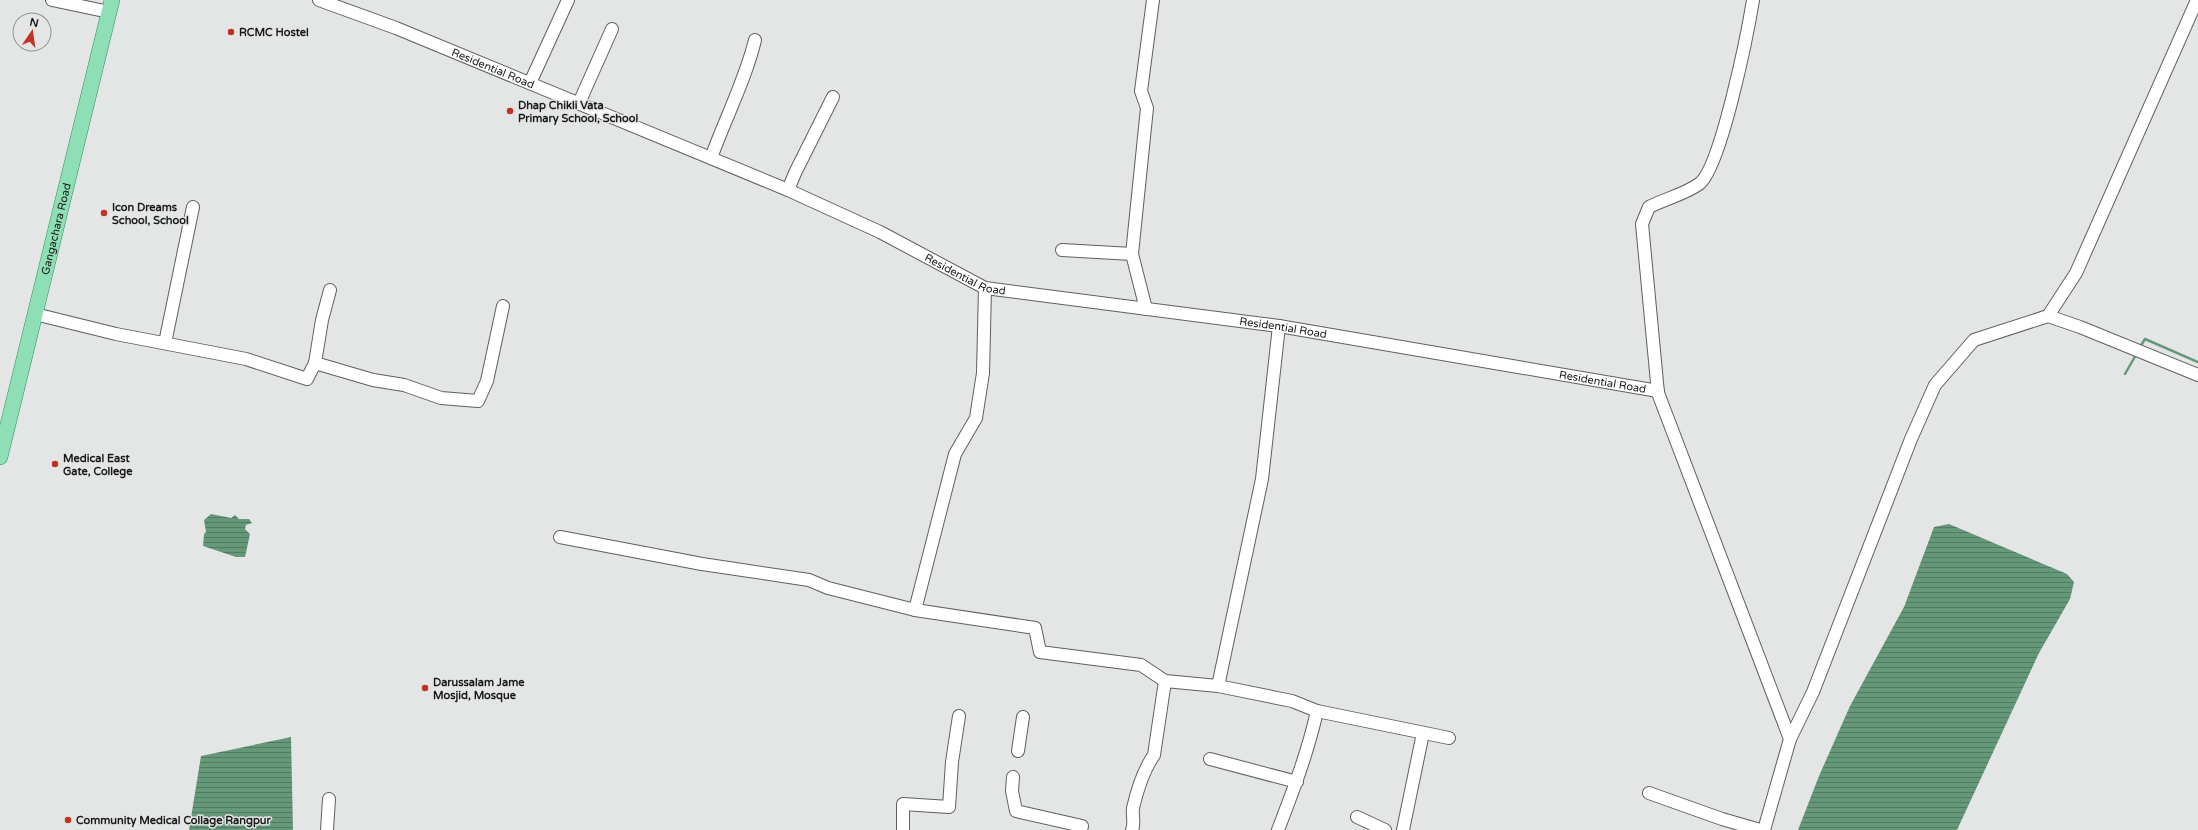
<svg xmlns="http://www.w3.org/2000/svg" width="2198" height="830" font-family="'Varela Round',sans-serif">
	<defs>
		<pattern id="water-rules" width="6" height="5" patternUnits="userSpaceOnUse"><rect width="6" height="5" fill="#659879"/><path d="M0 2.5h6" fill="none" stroke="#527b62"/></pattern>
	</defs>
	<rect width="100%" height="100%" fill="#e3e6e4"/>
	<g fill="url(#water-rules)">
		<path d="M 211,514 L 231,518 L 235,515 L 239,519 L 249,519 L 252,523 L 246,525 L 245,529 L 250,534 L 245,557 L 236,557 L 203,546 L 204,534 L 206,532 L 204,520 Z"/>
		<path d="M 1949,524 L 2067,574 L 2074,582 L 2070,599 L 2039,653 L 1957,830 L 1798,830 L 1819,776 L 1850,706 L 1904,607 L 1934,527 Z"/>
		<path d="M 291,737 L 293,830 L 189,830 L 201,756 Z"/>
	</g>
	<g fill="none" stroke-linecap="round" stroke-linejoin="round">
		<g stroke="#659879" stroke-width="2.5">
			<path d="M 2140,347 L 2145,339 L 2198,362"/>
			<path d="M 2125,374 L 2137,353"/>
		</g>
		<g stroke="#5d605e" stroke-width="14">
			<g id="minor">
				<path d="M 52,0 L 109,12"/>
				<path id="s1" d="M 319,0 L 396,28 L 788,190 L 880,232 L 985,288 L 1279,326 L 1658,391"/>
				<path d="M 1753,0 C 1748,31 1721,168 1699,184 C 1685,194 1665,199 1649,207 L 1642,224 L 1658,393 L 1790,739 L 1764,830"/>
				<path d="M 530,83 L 568,0"/>
				<path d="M 579,103 L 612,29"/>
				<path d="M 711,158 C 725,119 745,81 755,40"/>
				<path d="M 788,190 L 795,173 L 833,97"/>
				<path d="M 1062,250 L 1132,254"/>
				<path d="M 1146,309 L 1132,254 L 1147,108 L 1141,91 L 1153,0"/>
				<path d="M 35,314 L 116,334 L 246,359 L 307,379 L 315,363 L 322,320 L 330,290"/>
				<path d="M 2048,316 L 2076,273 L 2197,0"/>
				<path d="M 165,343 L 193,207"/>
				<path d="M 315,363 L 373,380 L 404,385 L 441,398 L 478,401 L 487,381 L 503,306"/>
				<path d="M 560,537 L 702,564 L 809,580 L 828,588 L 915,610 L 1035,628 L 1040,652 L 1141,665 L 1165,681 L 1218,686"/>
				<path d="M 915,610 L 955,454 L 976,418 L 983,373 L 985,288"/>
				<path d="M 1317,711 L 1449,738"/>
				<path d="M 1790,739 L 1813,692 L 1911,439 L 1935,385 L 1974,340 L 2048,316 L 2080,327 L 2198,375"/>
				<path d="M 1018,751 L 1023,717"/>
				<path d="M 1210,759 L 1297,782"/>
				<path d="M 1013,777 L 1012,791 L 1016,811 L 1082,826 L 1081,830"/>
				<path d="M 1649,793 L 1722,819 L 1760,830"/>
				<path d="M 1357,817 L 1385,830"/>
				<path d="M 327,830 L 329,799"/>
				<path d="M 903,830 L 903,804 L 949,807 L 952,762 L 959,716"/>
				<path d="M 1132,830 C 1135,823 1132,816 1133,808 C 1137,791 1144,769 1154,755 L 1165,681"/>
				<path d="M 1278,830 C 1293,791 1308,752 1317,711 L 1292,701 L 1218,686 L 1262,479 L 1279,326"/>
				<path d="M 1403,830 L 1423,733"/>
			</g>
		</g>
		<g stroke="#348c5f" stroke-width="16">
			<g id="major">
				<path id="s2" d="M 0,457 L 112,0"/>
			</g>
		</g>
		<use href="#minor" stroke="#fff" stroke-width="12"/>
		<use href="#major" stroke="#8edfb5" stroke-width="15"/>
	</g>
	<g fill="#c13425" stroke="#e3e6e4" stroke-width="1.5">
		<circle cx="231" cy="32" r="4"/>
		<circle cx="510" cy="111" r="4"/>
		<circle cx="104" cy="213" r="4"/>
		<circle cx="55" cy="464" r="4"/>
		<circle cx="425" cy="688" r="4"/>
		<circle cx="68" cy="820" r="4"/>
	</g>
	<g text-anchor="middle" dominant-baseline="central" stroke-width="3" stroke-linejoin="round" paint-order="stroke">
		<g font-size="11" font-weight="bold" fill="#191a19" stroke="#e3e6e4" text-anchor="start">
			<text x="239" y="32">RCMC Hostel</text>
			<text x="518" y="105">Dhap Chikli Vata<tspan x="518" dy="13">Primary School, School</tspan></text>
			<text x="112" y="207">Icon Dreams<tspan x="112" dy="13">School, School</tspan></text>
			<text x="63" y="458">Medical East<tspan x="63" dy="13">Gate, College</tspan></text>
			<text x="433" y="682">Darussalam Jame<tspan x="433" dy="13">Mosjid, Mosque</tspan></text>
			<text x="76" y="820">Community Medical Collage Rangpur</text>
		</g>
		<g font-size="11" fill="#191a19" stroke="#e3e6e4">
			<text stroke="none"><textPath href="#s1" startOffset="187">Residential Road</textPath></text>
			<text stroke="none"><textPath href="#s2" startOffset="235">Gangachara Road</textPath></text>
			<text stroke="none"><textPath href="#s1" startOffset="703">Residential Road</textPath></text>
			<text stroke="none"><textPath href="#s1" startOffset="1027">Residential Road</textPath></text>
			<text stroke="none"><textPath href="#s1" startOffset="1351">Residential Road</textPath></text>
		</g>
	</g>
	<g transform="translate(32 32) rotate(13)"><circle r="19" fill="#e3e6e4" stroke="#929493"/>
	<path d="M0-3L7 15L0 10L-7 15Z" fill="#c13425"/>
	<text y="-6" font-size="11" font-weight="bold" text-anchor="middle" fill="#191a19">N</text>
	</g>
</svg>
